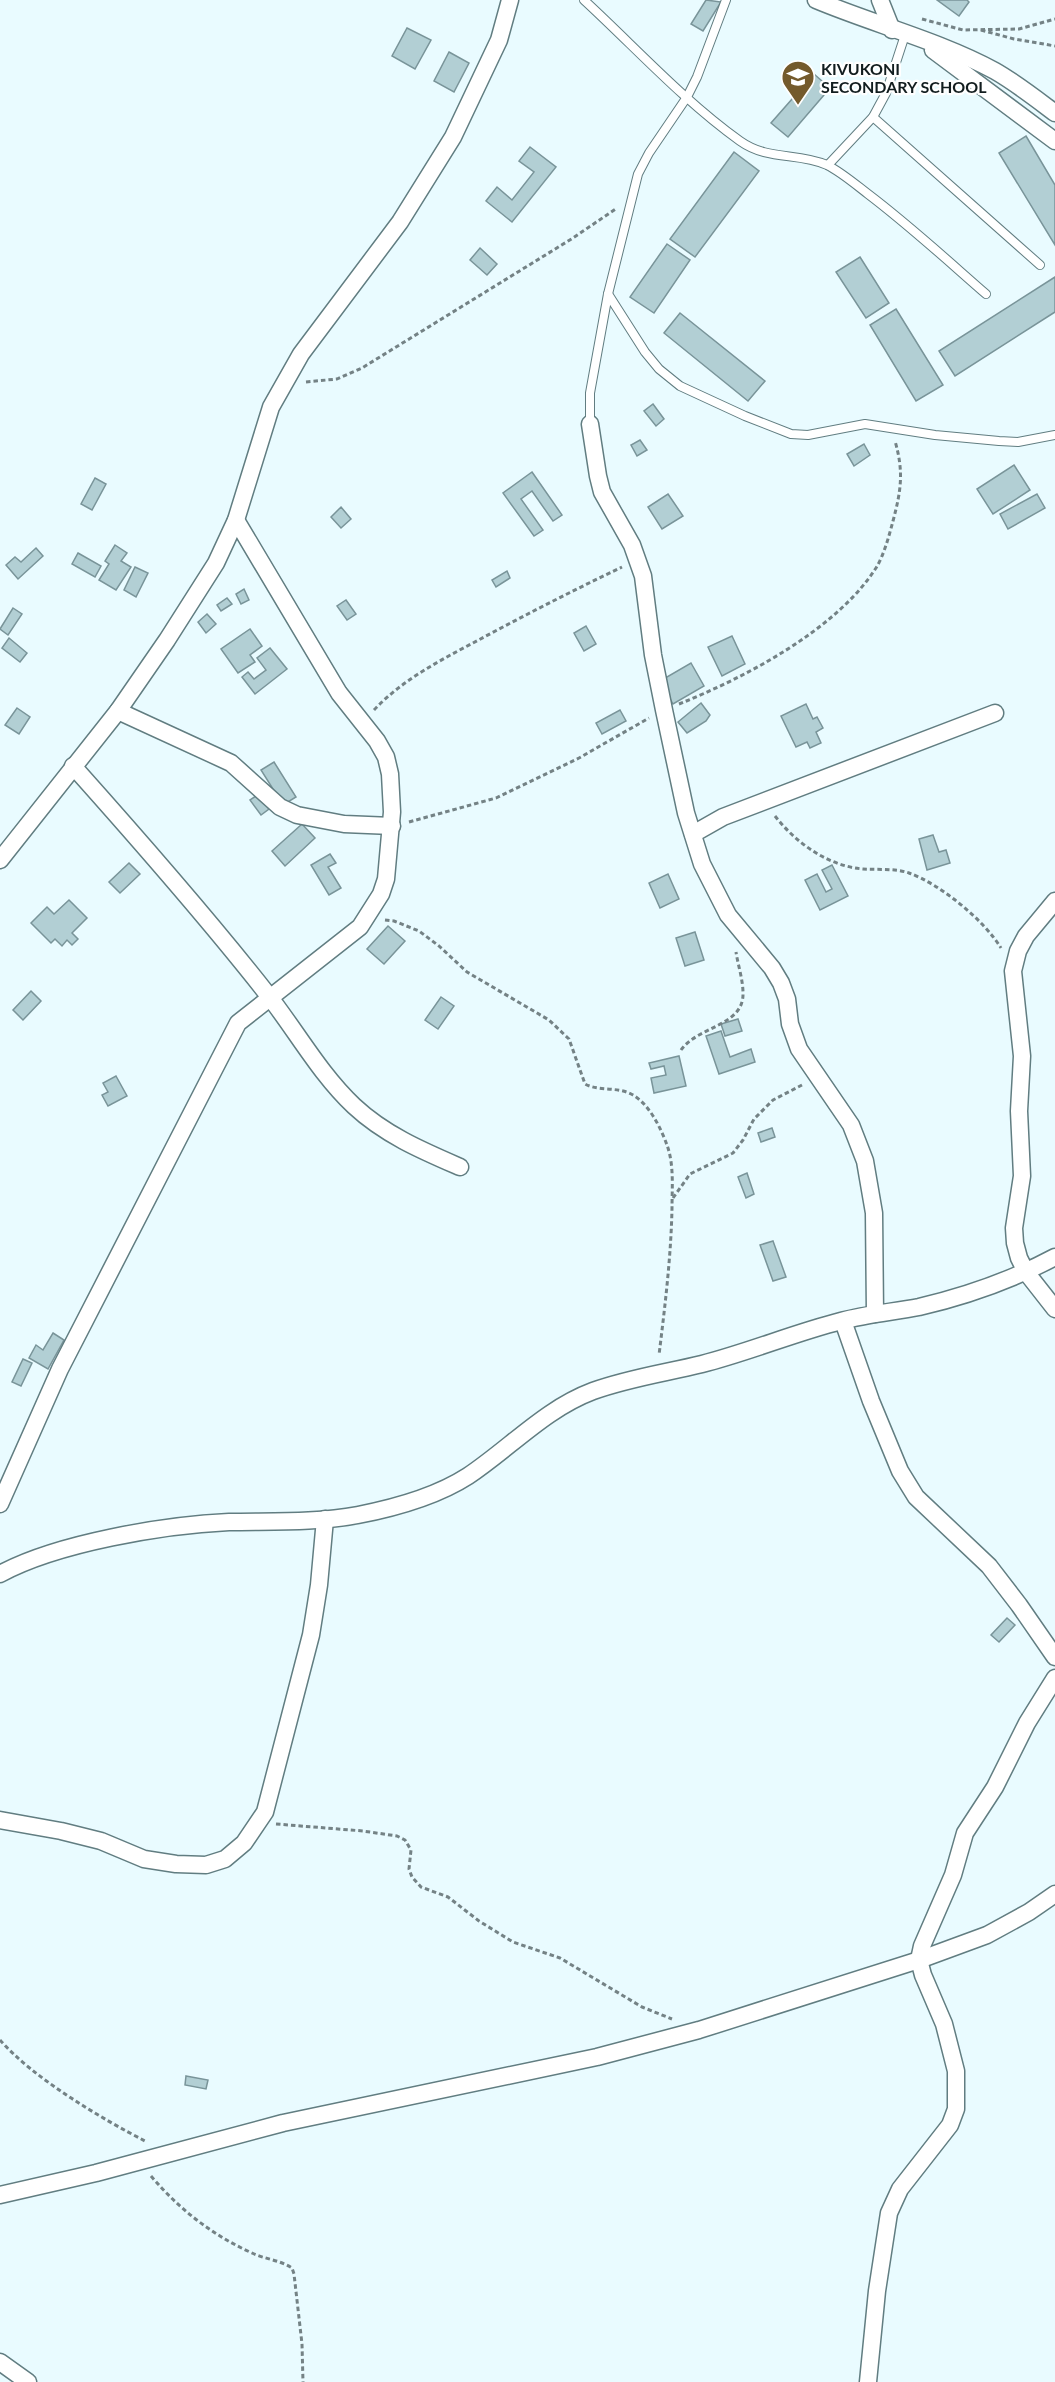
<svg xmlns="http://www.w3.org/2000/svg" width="1055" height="2382" font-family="Lato,sans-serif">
	<rect width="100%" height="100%" fill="#e9fbff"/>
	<g fill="#b2cfd4" stroke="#799499" stroke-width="1.5">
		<path d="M 706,0 L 721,2 L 703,31 L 691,24 Z"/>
		<path d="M 937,0 L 967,0 L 969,2 L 959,16 Z"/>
		<path d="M 407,28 L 431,40 L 415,69 L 392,56 Z"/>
		<path d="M 449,52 L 469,63 L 454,92 L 434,81 Z"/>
		<path d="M 814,74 L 830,88 L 788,137 L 771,123 Z"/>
		<path d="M 1026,136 L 1055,185 L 1055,245 L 999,153 Z"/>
		<path d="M 530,147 L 556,167 L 512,222 L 486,201 L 497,187 L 512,200 L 534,172 L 519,161 Z"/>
		<path d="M 734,152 L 759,171 L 695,257 L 670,239 Z"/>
		<path d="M 667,244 L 690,260 L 654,313 L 630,297 Z"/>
		<path d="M 480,248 L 497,264 L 487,275 L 470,260 Z"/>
		<path d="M 860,257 L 889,303 L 866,318 L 836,272 Z"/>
		<path d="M 1055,277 L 1055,312 L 955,376 L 939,351 Z"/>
		<path d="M 896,309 L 943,385 L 916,401 L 870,325 Z"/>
		<path d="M 680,313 L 765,381 L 748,401 L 664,333 Z"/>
		<path d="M 653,404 L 664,419 L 656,426 L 644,411 Z"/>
		<path d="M 640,440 L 647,450 L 637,456 L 631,445 Z"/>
		<path d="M 864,444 L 870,455 L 854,466 L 847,454 Z"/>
		<path d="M 1014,465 L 1030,490 L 993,514 L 977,489 Z"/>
		<path d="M 532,472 L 562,515 L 553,521 L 532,491 L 521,499 L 543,530 L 534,536 L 503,493 Z"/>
		<path d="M 95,478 L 106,484 L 92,510 L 81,504 Z"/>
		<path d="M 668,494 L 683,516 L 662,529 L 648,507 Z"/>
		<path d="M 1037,494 L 1045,508 L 1008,529 L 1000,514 Z"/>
		<path d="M 341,507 L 351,519 L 341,528 L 331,517 Z"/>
		<path d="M 115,545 L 127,553 L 121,561 L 131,567 L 116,590 L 99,580 L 109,564 L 105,561 Z"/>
		<path d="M 36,548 L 43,556 L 18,579 L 6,565 L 15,557 L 21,562 Z"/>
		<path d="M 78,553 L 101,566 L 95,577 L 72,564 Z"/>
		<path d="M 135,567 L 148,573 L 136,597 L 124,590 Z"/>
		<path d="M 507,571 L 510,578 L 496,587 L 492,580 Z"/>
		<path d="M 244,589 L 249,600 L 241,604 L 236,594 Z"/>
		<path d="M 227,598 L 232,604 L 221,611 L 217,605 Z"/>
		<path d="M 346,600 L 356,614 L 347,620 L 337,606 Z"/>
		<path d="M 13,608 L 22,614 L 8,635 L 0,629 Z"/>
		<path d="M 207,614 L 216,624 L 206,633 L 198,622 Z"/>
		<path d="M 586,626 L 596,644 L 584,651 L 574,633 Z"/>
		<path d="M 250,629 L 262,646 L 250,655 L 255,662 L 238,673 L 221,649 Z"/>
		<path d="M 732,636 L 745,664 L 722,676 L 708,647 Z"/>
		<path d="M 9,638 L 27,653 L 20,662 L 2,648 Z"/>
		<path d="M 270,648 L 287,669 L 255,694 L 242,677 L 248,672 L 254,679 L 266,670 L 257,658 Z"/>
		<path d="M 691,663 L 704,686 L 673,704 L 660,681 Z"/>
		<path d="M 701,703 L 710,715 L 706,721 L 687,733 L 678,722 Z"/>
		<path d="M 806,704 L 813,719 L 817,717 L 823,728 L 816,732 L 821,743 L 810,748 L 807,742 L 796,747 L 781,716 Z"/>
		<path d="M 17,708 L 30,717 L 19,734 L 5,725 Z"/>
		<path d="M 620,710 L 626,721 L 602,734 L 596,723 Z"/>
		<path d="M 274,762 L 296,797 L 283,805 L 261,770 Z"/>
		<path d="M 259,794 L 269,809 L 261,815 L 250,800 Z"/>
		<path d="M 302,824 L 315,838 L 285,866 L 272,851 Z"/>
		<path d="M 933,835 L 939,852 L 946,850 L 950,863 L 927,870 L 919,839 Z"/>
		<path d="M 330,854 L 336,863 L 328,867 L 341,888 L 329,895 L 311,865 Z"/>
		<path d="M 129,863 L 140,874 L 120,893 L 109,882 Z"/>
		<path d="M 832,865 L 848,896 L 820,910 L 805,880 L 817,874 L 826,892 L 832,889 L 822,870 Z"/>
		<path d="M 668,874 L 679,899 L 660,908 L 649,883 Z"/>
		<path d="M 69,900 L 87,918 L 72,933 L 78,939 L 72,945 L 67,940 L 62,946 L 55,939 L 51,943 L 31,923 L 47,907 L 54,914 Z"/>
		<path d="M 388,926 L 405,941 L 384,964 L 367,949 Z"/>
		<path d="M 695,932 L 704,960 L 685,966 L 676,938 Z"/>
		<path d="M 31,991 L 41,1001 L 23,1020 L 13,1010 Z"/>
		<path d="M 441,997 L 454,1006 L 438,1029 L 425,1020 Z"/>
		<path d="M 738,1019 L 742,1031 L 725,1036 L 721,1024 Z"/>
		<path d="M 721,1031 L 730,1057 L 751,1049 L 755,1062 L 719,1074 L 706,1036 Z"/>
		<path d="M 679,1056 L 686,1086 L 654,1093 L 651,1078 L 666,1075 L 664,1066 L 651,1069 L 649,1063 Z"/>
		<path d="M 116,1076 L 127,1096 L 108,1106 L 102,1095 L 108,1092 L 103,1083 Z"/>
		<path d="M 772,1128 L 775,1137 L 761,1142 L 758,1133 Z"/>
		<path d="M 747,1173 L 754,1194 L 746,1198 L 738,1177 Z"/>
		<path d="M 773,1241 L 786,1277 L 773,1281 L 760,1245 Z"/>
		<path d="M 53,1333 L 64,1340 L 48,1369 L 29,1358 L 36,1345 L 43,1350 Z"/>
		<path d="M 23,1359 L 32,1363 L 21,1386 L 12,1382 Z"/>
		<path d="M 1007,1618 L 1015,1625 L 999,1642 L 991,1635 Z"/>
		<path d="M 186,2076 L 208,2080 L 206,2089 L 185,2085 Z"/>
	</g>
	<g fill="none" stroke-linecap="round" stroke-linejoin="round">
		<g stroke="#617d81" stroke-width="10">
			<g id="lane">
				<path d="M 584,0 C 635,47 683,100 740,141 C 768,161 797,152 827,165 C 841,172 855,184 868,194 C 909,225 947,260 986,294"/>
				<path d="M 873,117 L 1040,265"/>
				<path d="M 828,165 L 873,117 L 886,93 L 905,35"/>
				<path d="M 608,294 L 645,352 L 659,369 L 680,386 L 745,416 L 791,434 L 808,435 L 865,424 L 935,435 L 999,441 L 1018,442 L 1055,435"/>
				<path d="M 590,424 L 590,393 L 608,294 L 638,174 L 649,153 L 687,97 L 697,77 L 726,0"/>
			</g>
		</g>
		<g stroke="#617d81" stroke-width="19">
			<g id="street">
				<path d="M 816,0 C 873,24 940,41 995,71 C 1016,83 1035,98 1055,113"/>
				<path d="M 880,0 L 892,30"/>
				<path d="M 933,50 L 1055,141"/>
				<path d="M 590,424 L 598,476 L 602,492 L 632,545 L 643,576 L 653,655 L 664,710 L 686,813 L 702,864 L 728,915 L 772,968 L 781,983 L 787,999 L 790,1024 L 799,1049 L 851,1125 L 865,1161 L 874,1213 L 875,1314"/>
				<path d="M 118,711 L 231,763 L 280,807 L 297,815 L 344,824 L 392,826"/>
				<path d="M 73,766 C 140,841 206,916 268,995 C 297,1032 320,1074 354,1106 C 385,1135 423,1151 460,1167"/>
				<path d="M 693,834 L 723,817 L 995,713"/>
				<path d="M 0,860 L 118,711 L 167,640 L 216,563 L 236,520 L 271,407 L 301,354 L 400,222 L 453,137 L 499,40 L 510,0"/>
				<path d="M 1055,901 L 1026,936 L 1018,951 L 1013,971 L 1022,1056 L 1019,1111 L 1022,1176 L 1014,1228 L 1015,1243 L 1019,1258 L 1026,1272 L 1055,1309"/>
				<path d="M 843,1321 L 871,1401 L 900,1471 L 916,1497 L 989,1566 L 1019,1605 L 1055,1657"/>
				<path d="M 0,1504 L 60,1369 L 238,1023 L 360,927 L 381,894 L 386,879 L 392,812 L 390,774 L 386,757 L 377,741 L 339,693 L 236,520"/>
				<path d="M 0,1574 C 57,1543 164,1525 229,1522 C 271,1521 316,1523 358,1515 C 394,1508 437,1496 468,1476 C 510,1448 545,1409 593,1391 C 629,1378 665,1373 702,1364 C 749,1352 794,1333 841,1321 C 867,1314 893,1312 919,1307 C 966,1296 1012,1280 1055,1257"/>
				<path d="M 0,1820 L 61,1831 L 101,1841 L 144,1859 L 176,1864 L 206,1865 L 225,1859 L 244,1843 L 265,1812 L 311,1635 L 319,1585 L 325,1519"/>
				<path d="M 0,2195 L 96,2173 L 283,2123 L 597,2057 L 699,2030 L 919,1960 L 987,1935 L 1029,1912 L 1055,1894"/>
				<path d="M 0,2362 L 28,2382"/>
				<path d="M 868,2382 L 877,2291 L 889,2213 L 900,2189 L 950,2125 L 956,2109 L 956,2071 L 944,2024 L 923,1975 L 919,1960 L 922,1946 L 953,1875 L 965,1833 L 995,1787 L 1027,1723 L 1055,1678"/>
			</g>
		</g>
		<g stroke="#748285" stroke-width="3" stroke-dasharray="4.5 3" stroke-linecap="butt">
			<path d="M 922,19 L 963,30 L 1019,29 L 1055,19"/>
			<path d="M 981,30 L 1014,39 L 1055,46"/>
			<path d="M 306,382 L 337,379 L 362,368 L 573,238 L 617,208"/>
			<path d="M 679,704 C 746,677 836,630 876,568 C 884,555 889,536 893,521 C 901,491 904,472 895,441"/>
			<path d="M 374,710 C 405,677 447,657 486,636 C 531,612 576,589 622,567"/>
			<path d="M 775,816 C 796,843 828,866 863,869 C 878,870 895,868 909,873 C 940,884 984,920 1001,948"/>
			<path d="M 409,822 L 496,798 L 579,758 L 649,718"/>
			<path d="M 385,920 L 394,921 L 419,931 L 439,946 L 467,972 L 549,1020 L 569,1039 L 585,1084 C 600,1092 618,1086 633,1095 C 650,1105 662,1130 668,1148 C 674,1167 672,1189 672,1208 C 671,1257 665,1306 659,1355"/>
			<path d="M 681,1050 C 698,1026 744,1026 743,993 C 743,980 738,965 736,952"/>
			<path d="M 673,1198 L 690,1174 L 733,1153 L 743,1140 L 754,1119 L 773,1100 L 802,1085"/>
			<path d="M 276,1824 L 363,1831 L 397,1836 L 405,1840 L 411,1850 L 409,1869 L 412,1877 L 421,1887 L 448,1897 L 479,1921 L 513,1942 L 560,1958 L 642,2007 L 672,2019"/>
			<path d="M 0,2040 C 33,2078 102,2119 147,2142"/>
			<path d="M 151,2176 C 179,2209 212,2235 252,2253 C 264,2259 280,2260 292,2268 L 294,2274 L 302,2344 L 303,2382"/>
		</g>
		<use href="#lane" stroke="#fff" stroke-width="8"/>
		<use href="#street" stroke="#fff" stroke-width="16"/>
	</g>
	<defs>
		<g id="school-pin" transform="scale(1.725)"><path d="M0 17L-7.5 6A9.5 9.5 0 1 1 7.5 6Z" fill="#745a2c" stroke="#fff"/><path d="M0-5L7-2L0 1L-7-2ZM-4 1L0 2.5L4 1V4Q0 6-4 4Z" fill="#fff"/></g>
	</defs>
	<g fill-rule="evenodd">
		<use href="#school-pin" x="798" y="77"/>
	</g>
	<g text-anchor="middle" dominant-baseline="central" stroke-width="4.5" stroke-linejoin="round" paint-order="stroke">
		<g font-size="16" font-weight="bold" fill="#121d1f" stroke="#fff" text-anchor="start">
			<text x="821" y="68">KIVUKONI<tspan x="821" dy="18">SECONDARY SCHOOL</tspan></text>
		</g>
	</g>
</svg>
